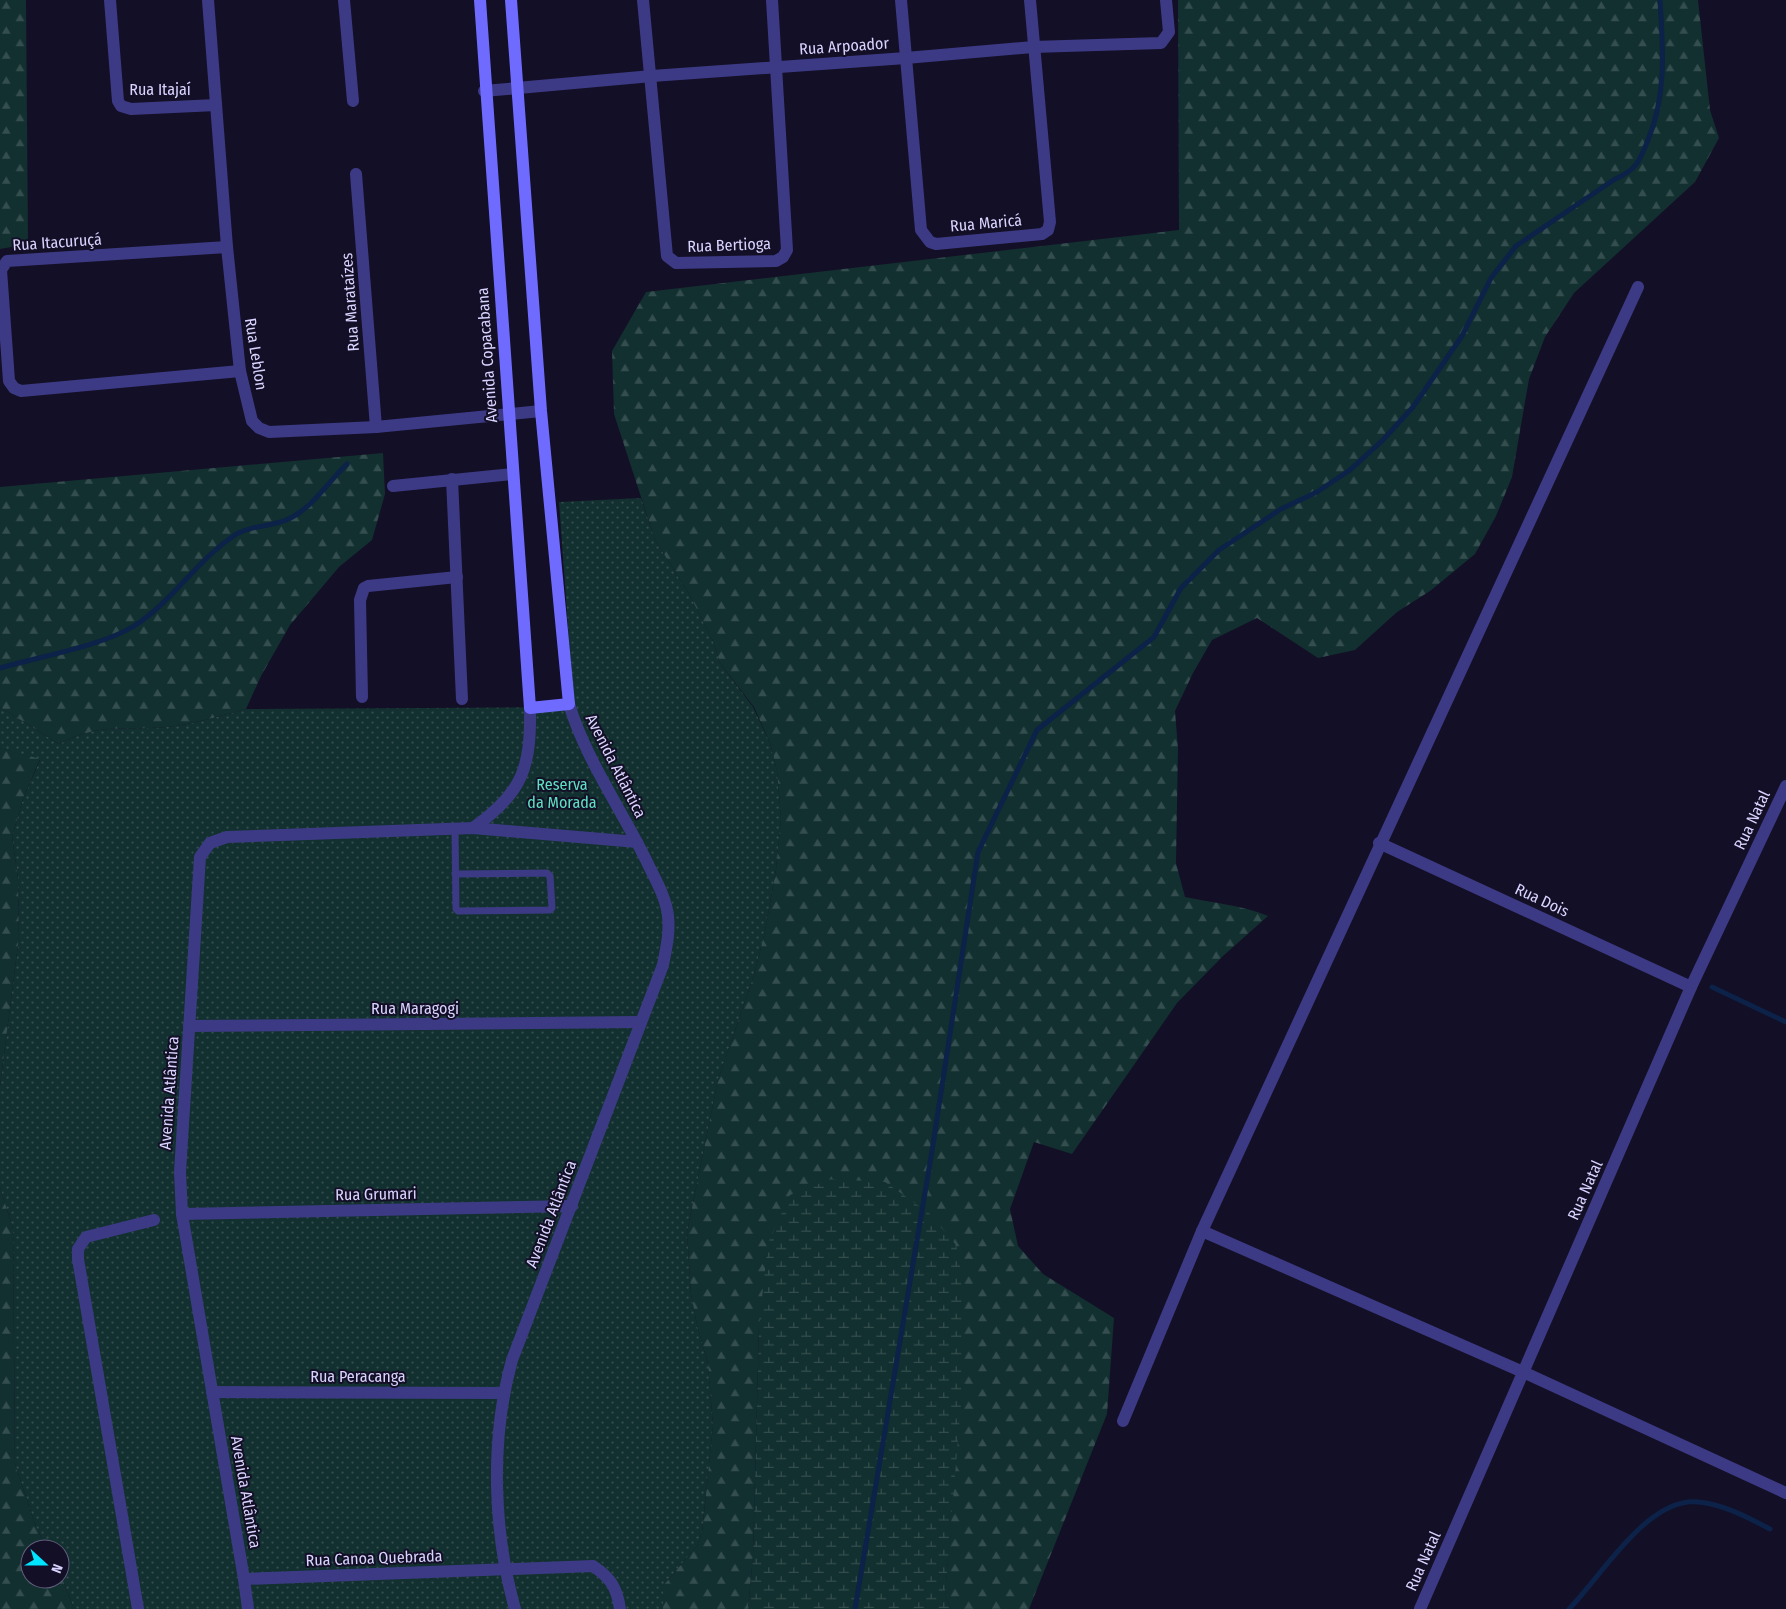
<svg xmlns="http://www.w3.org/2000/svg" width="1786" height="1609" font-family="'Fira Sans Condensed',sans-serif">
	<defs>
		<pattern id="grass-dots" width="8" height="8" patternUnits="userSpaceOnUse" patternTransform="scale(1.25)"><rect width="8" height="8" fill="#12302f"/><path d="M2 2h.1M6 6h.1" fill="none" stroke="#344d4e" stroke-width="1.8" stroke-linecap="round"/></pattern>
		<pattern id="forest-firs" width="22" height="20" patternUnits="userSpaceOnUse" patternTransform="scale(1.25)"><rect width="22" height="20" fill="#12302f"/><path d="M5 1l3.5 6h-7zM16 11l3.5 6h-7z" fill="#344d4e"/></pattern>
		<pattern id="wetland-marsh" width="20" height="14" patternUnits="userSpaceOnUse" patternTransform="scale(1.25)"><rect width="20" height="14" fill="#12302f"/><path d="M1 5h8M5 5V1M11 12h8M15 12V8" fill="none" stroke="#344d4e"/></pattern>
	</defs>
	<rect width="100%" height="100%" fill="#130f26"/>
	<path fill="url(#grass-dots)" d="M 641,498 L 655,540 L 689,594 L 713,641 L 720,663 L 753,707 L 770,743 L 777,770 L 781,818 L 776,869 L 765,931 L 754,975 L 718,1080 L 687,1232 L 691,1294 L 697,1325 L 708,1364 L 713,1426 L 702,1532 L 697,1546 L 663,1586 L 663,1609 L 74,1609 L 60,1573 L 60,1549 L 47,1549 L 36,1527 L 15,1464 L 13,1229 L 0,1187 L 0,1086 L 19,937 L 18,879 L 12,837 L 23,799 L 40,760 L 0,748 L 0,707 L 59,744 C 101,722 123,731 167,727 C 194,724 220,716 246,709 L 571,707 L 572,681 L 559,502 Z"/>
	<g fill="url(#forest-firs)">
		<path d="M 0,0 L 26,0 L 28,244 L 0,249 Z"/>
		<path d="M 1178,0 L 1698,0 L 1710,110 L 1719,138 L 1695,182 L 1574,293 L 1545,337 L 1529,379 L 1512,477 L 1496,516 L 1475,554 L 1430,591 L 1397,612 L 1355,650 L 1318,658 L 1257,618 L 1212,640 L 1193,673 L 1175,711 L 1178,749 L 1176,863 L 1185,897 C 1213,903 1242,905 1268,916 L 1223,956 L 1177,1003 L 1072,1154 L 1034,1142 L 1010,1209 L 1018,1246 L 1043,1274 L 1114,1318 L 1107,1414 L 1029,1609 L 951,1609 L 945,1596 L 951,1514 L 759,1325 L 753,1557 L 748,1609 L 663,1609 L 663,1586 L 697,1546 L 702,1532 L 713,1426 L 708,1364 L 697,1325 L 691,1294 L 687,1232 L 718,1080 L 754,975 L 765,931 L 776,869 L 781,818 L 777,770 L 770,743 L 754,707 L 720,663 L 713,641 L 689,594 L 655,540 L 614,414 L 612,351 L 646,292 L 1179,230 Z"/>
		<path d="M 383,453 L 385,494 L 372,540 L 339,567 L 290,625 L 261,676 L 246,709 C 220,716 194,724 167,727 C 123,731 101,722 59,744 L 0,707 L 0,487 Z"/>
		<path d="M 0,748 L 40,759 L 23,799 L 12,837 L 18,879 L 19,937 L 0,1086 Z"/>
		<path d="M 0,1187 L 13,1229 L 15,1464 L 36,1527 L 47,1549 L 30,1549 L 30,1579 L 60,1579 L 60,1573 L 74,1609 L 0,1609 Z"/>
	</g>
	<path fill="url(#wetland-marsh)" d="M 831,1179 L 885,1182 L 929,1213 L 956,1245 L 963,1283 L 961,1403 L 945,1596 L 951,1609 L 748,1609 L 753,1557 L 759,1325 L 768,1243 L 790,1195 Z"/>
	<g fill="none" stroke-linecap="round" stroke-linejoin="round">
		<g stroke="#0c2248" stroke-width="5">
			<path d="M 0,668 C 38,657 102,646 134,626 C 172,602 197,560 235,535 C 251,525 269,527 286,520 C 311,510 327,483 347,464"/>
			<path d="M 1712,987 L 1786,1022"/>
			<path d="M 855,1609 L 932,1151 L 978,852 L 1037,730 L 1154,637 L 1181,588 L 1219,550 L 1281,509 L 1317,492 L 1350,470 L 1383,440 L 1413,407 L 1462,336 L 1491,278 L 1516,246 L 1615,179 C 1637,170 1640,160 1648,140 C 1667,94 1663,48 1660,0"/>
			<path d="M 1569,1609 C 1601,1577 1647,1497 1698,1502 C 1723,1504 1749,1518 1770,1529"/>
		</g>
		<path stroke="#3d3a85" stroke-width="7" d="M 455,829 L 456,909 L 458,911 L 550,910 L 552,908 L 550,876 L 547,873 L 455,874"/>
		<g stroke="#3d3a85" stroke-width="12">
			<path d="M 110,0 L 118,101 L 121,106 L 131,109 L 216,105"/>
			<path d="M 208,0 L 227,247 L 240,371 L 252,421 L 259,428 L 269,432 L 376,427 L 541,411"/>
			<path d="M 344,0 L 353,101"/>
			<path d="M 643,0 L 667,256 L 676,263 L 776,261 L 783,257 L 787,250 L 772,0"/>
			<path d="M 901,0 L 921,230 L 930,242 L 936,244 L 1042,234 L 1048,230 L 1050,222 L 1030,0"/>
			<path d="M 484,91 L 652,76 L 906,58 L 1033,47 L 1161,43 L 1169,32 L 1166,0"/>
			<path d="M 356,174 L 376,427"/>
			<path d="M 227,247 L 7,261 L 1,270 L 9,381 L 14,388 L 21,391 L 240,371"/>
			<path d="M 452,479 L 462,699"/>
			<path d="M 393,486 L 513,474"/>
			<path d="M 362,697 L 360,600 L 364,588 L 368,586 L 457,577"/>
			<path d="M 473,828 C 523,793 531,767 530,708"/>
			<path d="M 1379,843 L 1691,987"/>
			<path d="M 189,1026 L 641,1022"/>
			<path d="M 182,1214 L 572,1206"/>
			<path d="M 1202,1231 L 1523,1372 L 1786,1493"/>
			<path d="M 212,1392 L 503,1393"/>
			<path d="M 1123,1421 L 1202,1231 L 1638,287"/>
			<path d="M 244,1579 L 593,1566 C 611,1578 617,1588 620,1609"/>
			<path d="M 138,1609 L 78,1259 L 78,1249 L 86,1237 L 154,1220"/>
			<path d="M 248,1609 L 244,1579 L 182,1214 L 180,1172 L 200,857 L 210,843 L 227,837 L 473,828 L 637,842"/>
			<path d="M 515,1609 C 493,1530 490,1440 512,1360 L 663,965 C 666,949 670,933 668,916 C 666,897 655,879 647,862 C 622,810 586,760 569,704"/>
			<path d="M 1420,1609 L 1691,987 L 1786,786"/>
		</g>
		<path stroke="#6f6bff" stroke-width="12" d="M 480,0 L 530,708 L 569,704 L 541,411 L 511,0"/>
	</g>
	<g text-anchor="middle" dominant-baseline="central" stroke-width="4" stroke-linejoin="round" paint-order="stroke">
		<g font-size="16" fill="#d9d4ff" stroke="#130f26">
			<text transform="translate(844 46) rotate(-4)">Rua Arpoador</text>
			<text x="160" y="89">Rua Itajaí</text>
			<text transform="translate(986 223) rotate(-5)">Rua Maricá</text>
			<text transform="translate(57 242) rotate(-4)">Rua Itacuruçá</text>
			<text transform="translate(729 245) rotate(-2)">Rua Bertioga</text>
			<text transform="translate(350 302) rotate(-94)">Rua Marataízes</text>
			<text transform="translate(256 354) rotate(81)">Rua Leblon</text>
			<text transform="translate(487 355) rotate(-94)">Avenida Copacabana</text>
			<text transform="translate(616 766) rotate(63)">Avenida Atlântica</text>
			<text transform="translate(1752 820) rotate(-65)">Rua Natal</text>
			<text transform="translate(1542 900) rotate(25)">Rua Dois</text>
			<text x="415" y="1008">Rua Maragogi</text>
			<text transform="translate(169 1093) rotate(-86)">Avenida Atlântica</text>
			<text transform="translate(1585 1190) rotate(-66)">Rua Natal</text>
			<text transform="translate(376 1194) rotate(-1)">Rua Grumari</text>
			<text transform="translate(551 1214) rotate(-69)">Avenida Atlântica</text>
			<text x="358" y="1376">Rua Peracanga</text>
			<text transform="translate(246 1492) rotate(80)">Avenida Atlântica</text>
			<text transform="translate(374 1558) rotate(-2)">Rua Canoa Quebrada</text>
			<text transform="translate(1423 1561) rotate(-66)">Rua Natal</text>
		</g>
		<g font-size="16" fill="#5fe0c0" stroke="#130f26">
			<text x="562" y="784">Reserva<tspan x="562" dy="18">da Morada</tspan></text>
		</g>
	</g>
	<g transform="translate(45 1564) rotate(111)"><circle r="24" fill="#130f26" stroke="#625e7d"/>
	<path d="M0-4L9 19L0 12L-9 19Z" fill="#00e5ff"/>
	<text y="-8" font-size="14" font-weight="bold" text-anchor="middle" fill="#d9d4ff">N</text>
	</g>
</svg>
